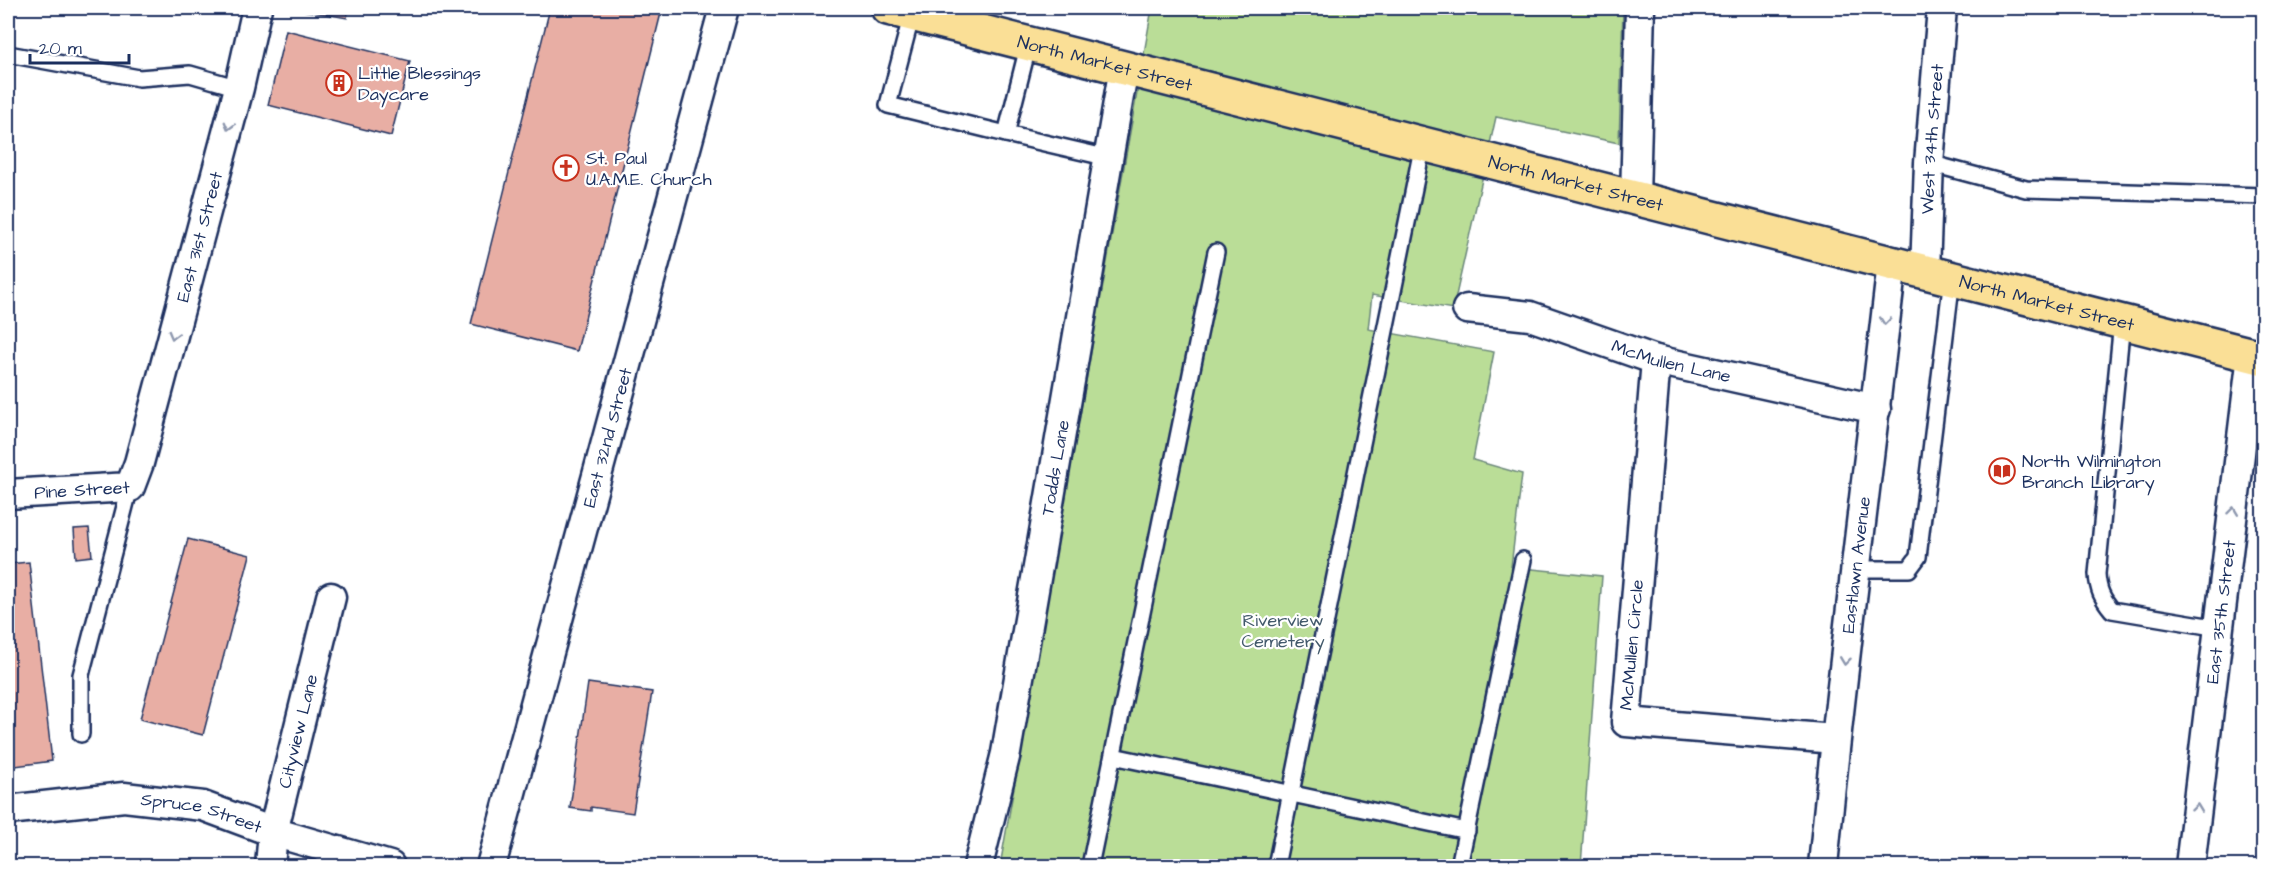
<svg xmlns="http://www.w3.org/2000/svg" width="2271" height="874" font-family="'Architects Daughter',sans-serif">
	<rect width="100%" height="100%" fill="#fff"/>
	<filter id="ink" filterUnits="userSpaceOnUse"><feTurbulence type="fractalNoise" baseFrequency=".0167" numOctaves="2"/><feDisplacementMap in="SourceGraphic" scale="12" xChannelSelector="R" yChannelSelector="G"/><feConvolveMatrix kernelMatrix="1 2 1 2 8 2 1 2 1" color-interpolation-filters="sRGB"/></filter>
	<g filter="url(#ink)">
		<path fill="#badd97" stroke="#6a867a" stroke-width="1.5" d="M 1126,8 L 1623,8 L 1619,143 L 1496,117 L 1453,309 L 1372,295 L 1368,329 L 1494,352 L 1473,460 L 1522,474 L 1511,567 L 1602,576 L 1581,866 L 1000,866 L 1151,14 Z"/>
		<g fill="#e8aea4" stroke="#1b2f5e" stroke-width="1.5">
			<path d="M 303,8 L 349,8 L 347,18 L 303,10 Z"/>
			<path d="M 550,8 L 640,8 L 661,13 L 577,351 L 471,324 Z"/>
			<path d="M 286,30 L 410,61 L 391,136 L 268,105 Z"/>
			<path d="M 89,528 L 92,556 L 76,558 L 74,529 Z"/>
			<path d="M 188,539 L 250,555 L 203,735 L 140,719 Z"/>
			<path d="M 29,562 L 52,761 L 8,767 L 8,564 Z"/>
			<path d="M 588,683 L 652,692 L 633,813 L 591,807 L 591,811 L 570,808 Z"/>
		</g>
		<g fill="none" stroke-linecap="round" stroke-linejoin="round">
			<g stroke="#1b2f5e" stroke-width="20">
				<g id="service">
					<path d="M 912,14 L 888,105 L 1006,134 L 1029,43"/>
					<path d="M 8,54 L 139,78 L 190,74 L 239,88"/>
					<path d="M 1006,134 L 1109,158"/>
					<path d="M 1929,163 L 2026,189 L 2264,196"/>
					<path d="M 2122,322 L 2097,574 C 2098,590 2102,598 2112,610 L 2219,628"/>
					<path d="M 1856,569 L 1909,569 L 1918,557 L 1952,278"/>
					<path d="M 81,734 L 81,675 L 130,487"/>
					<path d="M 1113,756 L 1467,831"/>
					<path d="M 1090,866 L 1216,252"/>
					<path d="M 1276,866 L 1423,144"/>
					<path d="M 1459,866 L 1523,560"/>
				</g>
			</g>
			<g stroke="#1b2f5e" stroke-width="33">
				<g id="minor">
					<path d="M 1635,198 L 1640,8"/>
					<path id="s1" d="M 1925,271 L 1929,163 L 1942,8"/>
					<path id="s2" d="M 1467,309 L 1530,316 L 1656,360 L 1876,409"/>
					<path d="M 1656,360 L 1626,722 L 1835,739"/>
					<path id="s3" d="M 8,494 L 130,487 L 139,463 L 239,88 L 257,8"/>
					<path id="s4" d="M 8,810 L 124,797 L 203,806 L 273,832 L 390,866"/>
					<path id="s5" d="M 270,866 L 273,832 L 331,597"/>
					<path id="s6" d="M 491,866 L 724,8"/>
					<path id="s7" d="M 978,866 L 1006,753 L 1124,67"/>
					<path id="s8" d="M 1823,866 C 1842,665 1869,464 1892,263"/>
					<path id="s9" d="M 2190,866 L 2252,355"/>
				</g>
			</g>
			<g stroke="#1b2f5e" stroke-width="38">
				<g id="primary">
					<path id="s10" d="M 888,8 L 2264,358"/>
				</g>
			</g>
			<use href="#service" stroke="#fff" stroke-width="15"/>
			<use href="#minor" stroke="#fff" stroke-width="28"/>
			<use href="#primary" stroke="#fadf96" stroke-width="33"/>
		</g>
		<defs><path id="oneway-chevron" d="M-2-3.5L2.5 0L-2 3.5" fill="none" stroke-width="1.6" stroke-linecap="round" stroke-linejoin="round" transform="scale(1.5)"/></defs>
		<g stroke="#8d97ae">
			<use href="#oneway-chevron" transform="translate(229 126) rotate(105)"/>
			<use href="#oneway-chevron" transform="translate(1885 321) rotate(96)"/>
			<use href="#oneway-chevron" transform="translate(173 335) rotate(105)"/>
			<use href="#oneway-chevron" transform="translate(2233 511) rotate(-83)"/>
			<use href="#oneway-chevron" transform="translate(1845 661) rotate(97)"/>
			<use href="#oneway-chevron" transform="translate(2197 808) rotate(-83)"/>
		</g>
	</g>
	<defs>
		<g id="building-ring" transform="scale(1.35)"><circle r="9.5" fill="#fff" stroke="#c8321e" stroke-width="1.5"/><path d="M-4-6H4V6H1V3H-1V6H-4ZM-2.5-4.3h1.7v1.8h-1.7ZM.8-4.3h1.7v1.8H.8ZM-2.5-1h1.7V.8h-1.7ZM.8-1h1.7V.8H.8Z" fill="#c8321e"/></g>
		<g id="church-ring" transform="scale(1.35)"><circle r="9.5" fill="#fff" stroke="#c8321e" stroke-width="1.5"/><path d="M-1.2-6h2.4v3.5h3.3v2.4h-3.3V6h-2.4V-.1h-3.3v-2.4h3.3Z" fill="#c8321e"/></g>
		<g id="library-ring" transform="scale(1.35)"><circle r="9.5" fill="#fff" stroke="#c8321e" stroke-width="1.5"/><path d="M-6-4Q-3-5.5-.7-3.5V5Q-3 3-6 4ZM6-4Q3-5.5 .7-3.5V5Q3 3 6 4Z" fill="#c8321e"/></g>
	</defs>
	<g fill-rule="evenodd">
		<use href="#building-ring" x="339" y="83"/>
		<use href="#church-ring" x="566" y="168"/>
		<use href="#library-ring" x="2002" y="471"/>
	</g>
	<g text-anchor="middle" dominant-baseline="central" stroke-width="4.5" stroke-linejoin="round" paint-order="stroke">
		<g font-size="18" fill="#1b2f5e" stroke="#fff">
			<text stroke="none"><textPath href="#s10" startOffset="224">North Market Street</textPath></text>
			<text stroke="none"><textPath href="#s1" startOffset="132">West 34th Street</textPath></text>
			<text stroke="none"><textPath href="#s10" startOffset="710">North Market Street</textPath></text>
			<text stroke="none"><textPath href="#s3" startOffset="382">East 31st Street</textPath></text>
			<text stroke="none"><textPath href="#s10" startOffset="1196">North Market Street</textPath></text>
			<text stroke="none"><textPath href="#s2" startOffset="212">McMullen Lane</textPath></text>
			<text stroke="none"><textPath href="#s6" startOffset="444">East 32nd Street</textPath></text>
			<text stroke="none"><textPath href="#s7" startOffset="406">Todds Lane</textPath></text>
			<text stroke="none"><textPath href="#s3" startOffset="74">Pine Street</textPath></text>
			<text stroke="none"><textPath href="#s8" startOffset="303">Eastlawn Avenue</textPath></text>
			<text stroke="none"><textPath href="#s9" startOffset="256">East 35th Street</textPath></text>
			<text transform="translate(1632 645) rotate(-85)">McMullen Circle</text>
			<text stroke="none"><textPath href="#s5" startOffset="138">Cityview Lane</textPath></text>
			<text stroke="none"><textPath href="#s4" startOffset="196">Spruce Street</textPath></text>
		</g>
		<g font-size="18" fill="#1b2f5e" stroke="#fff" text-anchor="start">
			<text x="358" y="73">Little Blessings<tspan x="358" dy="21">Daycare</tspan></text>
			<text x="586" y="158">St. Paul<tspan x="586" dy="21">U.A.M.E. Church</tspan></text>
			<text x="2022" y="461">North Wilmington<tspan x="2022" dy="21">Branch Library</tspan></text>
		</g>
		<g font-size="18" fill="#435a6c" stroke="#fff">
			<text x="1283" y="620">Riverview<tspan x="1283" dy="21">Cemetery</tspan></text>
		</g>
	</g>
	<rect width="2271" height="874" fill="none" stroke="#fff" stroke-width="30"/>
	<rect x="15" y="15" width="2241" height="844" fill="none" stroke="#1b2f5e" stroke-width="2" filter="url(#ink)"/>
	<path d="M30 54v9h99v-9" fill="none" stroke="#1b2f5e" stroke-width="3"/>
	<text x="39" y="54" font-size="18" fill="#1b2f5e" stroke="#ffffff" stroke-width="4.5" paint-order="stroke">20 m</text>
</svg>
